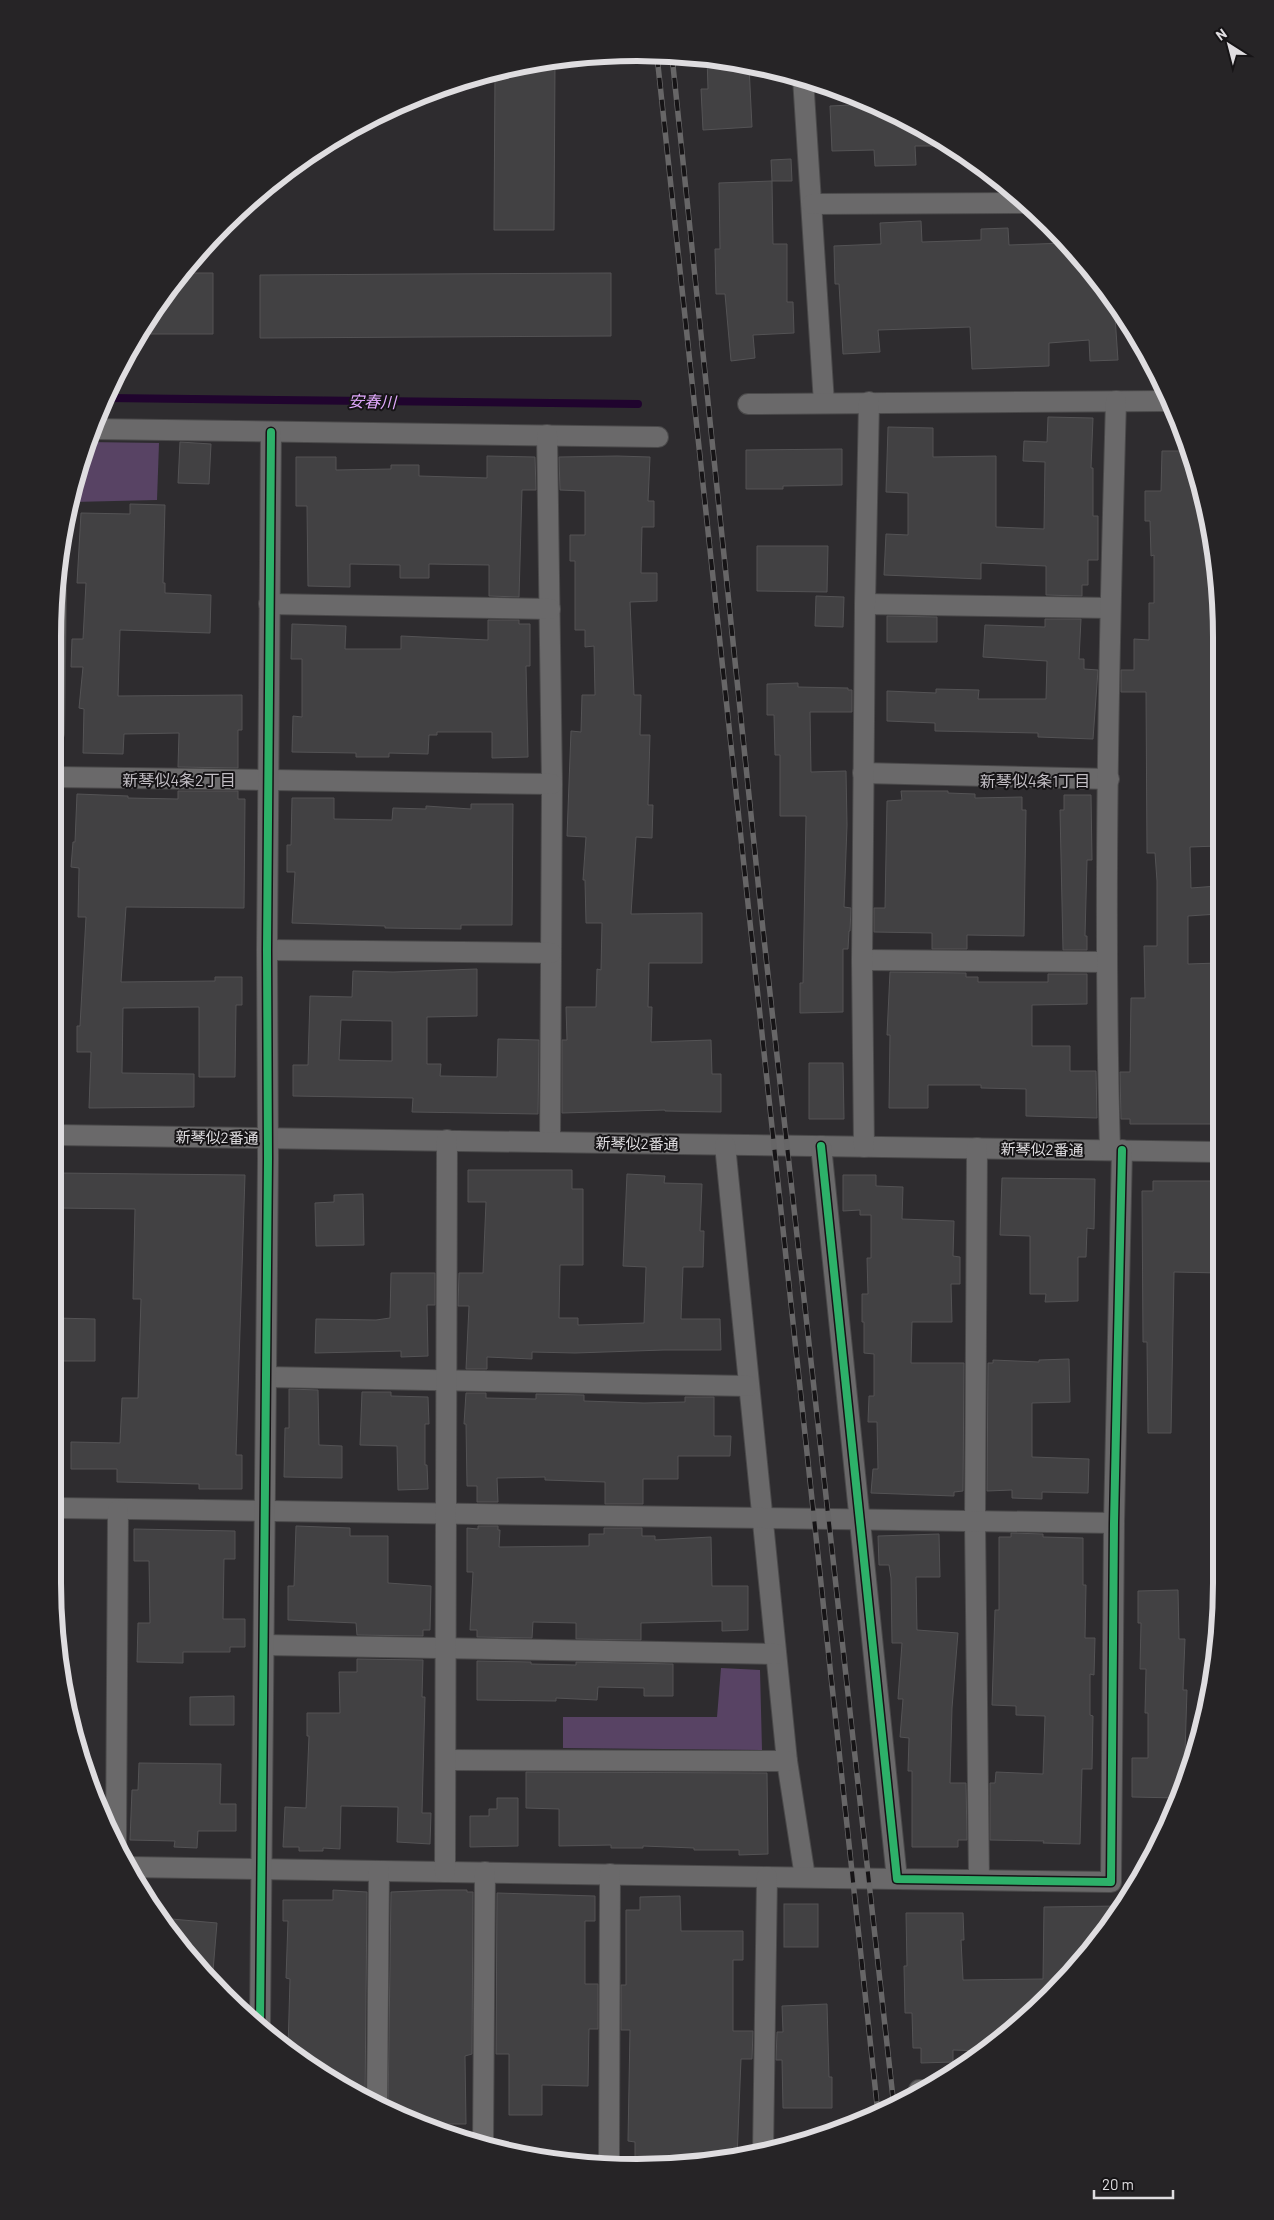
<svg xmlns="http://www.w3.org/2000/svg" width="1274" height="2220" font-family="Barlow,'Noto Sans JP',sans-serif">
	<rect width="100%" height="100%" fill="#2e2c2f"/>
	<g fill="#584364">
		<path d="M 87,442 L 159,443 L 157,500 L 73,502 Z"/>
		<path d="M 721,1668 L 760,1670 L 762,1750 L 563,1748 L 563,1717 L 717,1717 Z"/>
	</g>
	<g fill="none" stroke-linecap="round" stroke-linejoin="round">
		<path stroke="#20042e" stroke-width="8" d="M 107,398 L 638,404"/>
	</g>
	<g fill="#424143" stroke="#545355" fill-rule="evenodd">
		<path d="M 707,57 L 749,66 L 752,127 L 703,130 L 701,89 L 708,89 Z"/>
		<path d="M 555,61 L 554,230 L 494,230 L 495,71 Z"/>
		<path d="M 870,104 L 930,131 L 949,146 L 915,146 L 916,165 L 875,166 L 874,150 L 832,151 L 830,106 Z"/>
		<path d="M 791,159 L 792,181 L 772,181 L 771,160 Z"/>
		<path d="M 772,181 L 773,244 L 787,244 L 787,302 L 793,302 L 794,333 L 753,335 L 755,358 L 731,361 L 725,294 L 716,294 L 715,249 L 720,249 L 719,183 Z"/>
		<path d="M 921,221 L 922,242 L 981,240 L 981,229 L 1008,228 L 1009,245 L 1066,243 L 1114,302 L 1118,360 L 1090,361 L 1089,340 L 1049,343 L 1049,366 L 972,369 L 970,327 L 878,330 L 880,352 L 843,354 L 839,284 L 835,284 L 834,246 L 881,244 L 880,223 Z"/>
		<path d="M 182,273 L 213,273 L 213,334 L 139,334 Z"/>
		<path d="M 611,273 L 611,336 L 260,338 L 260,275 Z"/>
		<path d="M 1048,417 L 1093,418 L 1091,468 L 1093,468 L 1093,516 L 1098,516 L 1098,560 L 1088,560 L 1088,585 L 1082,585 L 1082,596 L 1046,595 L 1046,566 L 981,563 L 981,579 L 884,575 L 886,534 L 908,535 L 908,493 L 886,492 L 888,427 L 933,428 L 933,457 L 996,456 L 996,527 L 1044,529 L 1045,462 L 1023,461 L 1024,441 L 1047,442 Z"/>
		<path d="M 180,442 L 211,444 L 209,484 L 178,483 Z"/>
		<path d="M 842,449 L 842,485 L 783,486 L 783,489 L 746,489 L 746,450 Z"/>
		<path d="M 1162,451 L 1191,451 L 1191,485 L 1199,485 L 1217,561 L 1218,846 L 1190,847 L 1191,888 L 1217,886 L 1218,914 L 1188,916 L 1188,964 L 1218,963 L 1218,992 L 1211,992 L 1211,1070 L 1218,1070 L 1219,1124 L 1130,1124 L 1130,1119 L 1121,1119 L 1120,1072 L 1130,1072 L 1131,998 L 1145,998 L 1144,946 L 1157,946 L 1157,881 L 1155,853 L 1147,853 L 1146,692 L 1121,692 L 1121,670 L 1134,670 L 1134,639 L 1149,640 L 1149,603 L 1154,603 L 1154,555 L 1151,556 L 1150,521 L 1145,521 L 1145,491 L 1161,491 Z"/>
		<path d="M 487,456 L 535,457 L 536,490 L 522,490 L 519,597 L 489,596 L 489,565 L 429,564 L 429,578 L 400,578 L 400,565 L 350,564 L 350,587 L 308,586 L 307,506 L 296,506 L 296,457 L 336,457 L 336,470 L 391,469 L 391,465 L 419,465 L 419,476 L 487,478 Z"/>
		<path d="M 617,456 L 650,457 L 648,501 L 654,501 L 654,527 L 642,527 L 641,573 L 657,573 L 657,601 L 630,602 L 634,695 L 641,695 L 640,735 L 650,735 L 648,805 L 653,805 L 652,838 L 636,837 L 631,914 L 702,913 L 702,963 L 649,963 L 648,1007 L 652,1007 L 651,1042 L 711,1040 L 712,1074 L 721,1074 L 721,1112 L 665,1111 L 665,1110 L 562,1113 L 562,1040 L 567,1040 L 566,1007 L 596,1007 L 597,969 L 601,970 L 602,923 L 586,923 L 585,880 L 583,880 L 586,837 L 567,836 L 571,731 L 581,732 L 582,695 L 595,695 L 594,646 L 585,647 L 585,630 L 575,630 L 575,561 L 570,561 L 570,535 L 585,535 L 585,491 L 560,490 L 559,457 Z"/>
		<path d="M 130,504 L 165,505 L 163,583 L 165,583 L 165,593 L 211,595 L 210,633 L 120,630 L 118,696 L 242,695 L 242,730 L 238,730 L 238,768 L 178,767 L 179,733 L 124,734 L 123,754 L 83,753 L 84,709 L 79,708 L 83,667 L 71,667 L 72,639 L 83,639 L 86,583 L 77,583 L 81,513 L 130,514 Z"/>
		<path d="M 757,546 L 828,546 L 827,592 L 757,591 Z"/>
		<path d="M 816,596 L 844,597 L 843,627 L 815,626 Z"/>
		<path d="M 887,616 L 937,617 L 937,642 L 887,642 Z"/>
		<path d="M 1045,619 L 1081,619 L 1079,659 L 1084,659 L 1084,669 L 1098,670 L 1093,739 L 1038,737 L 1038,733 L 935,731 L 935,723 L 887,721 L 887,691 L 936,693 L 936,689 L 979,690 L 978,699 L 1046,699 L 1047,661 L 983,657 L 985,625 L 1045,627 Z"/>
		<path d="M 488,620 L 519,620 L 519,624 L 530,624 L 530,666 L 526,666 L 528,757 L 492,758 L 492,732 L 437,732 L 437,735 L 429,735 L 428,754 L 389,753 L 389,757 L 356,757 L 356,753 L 292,752 L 293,716 L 302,717 L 302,659 L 291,659 L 292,624 L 346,626 L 345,649 L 401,649 L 401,636 L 488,640 Z"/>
		<path d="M 798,683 L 798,687 L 848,688 L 848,690 L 852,690 L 852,712 L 810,712 L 811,772 L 846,771 L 847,825 L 844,907 L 851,908 L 850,931 L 849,931 L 848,949 L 843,949 L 843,1012 L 800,1013 L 800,983 L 803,983 L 806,816 L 780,816 L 780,755 L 775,755 L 774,715 L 767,715 L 767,684 Z"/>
		<path d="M 178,791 L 238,791 L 238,799 L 245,799 L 244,908 L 126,907 L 121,982 L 215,981 L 215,977 L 242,977 L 242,1005 L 236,1005 L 235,1077 L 199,1077 L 199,1007 L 123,1008 L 122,1073 L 194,1074 L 194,1107 L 89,1108 L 91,1052 L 77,1052 L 77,1026 L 80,1026 L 86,917 L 78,917 L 79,868 L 71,867 L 73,842 L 75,842 L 77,794 L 128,796 L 128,798 L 178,799 Z"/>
		<path d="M 901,791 L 948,791 L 948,793 L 975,794 L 975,798 L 1022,797 L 1022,810 L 1026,810 L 1024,936 L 967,935 L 967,949 L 932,949 L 932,933 L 874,932 L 874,908 L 885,908 L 887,801 L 902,800 Z"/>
		<path d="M 1064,795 L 1091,795 L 1092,860 L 1087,860 L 1085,936 L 1087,936 L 1087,950 L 1063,950 L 1060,810 L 1064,810 Z"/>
		<path d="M 292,798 L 334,798 L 334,819 L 392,820 L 393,808 L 426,809 L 426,806 L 471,809 L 471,804 L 513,804 L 512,925 L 461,925 L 461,929 L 385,928 L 385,926 L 292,923 L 295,872 L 287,872 L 287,845 L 291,845 Z"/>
		<path d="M 477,969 L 477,1016 L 427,1017 L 427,1064 L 441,1064 L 440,1076 L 497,1077 L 498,1039 L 539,1040 L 538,1114 L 412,1112 L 413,1098 L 293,1096 L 293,1065 L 308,1065 L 310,996 L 352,997 L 353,971 L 393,972 ZM 341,1020 L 392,1021 L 392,1061 L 339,1060 Z"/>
		<path d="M 890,972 L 966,973 L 966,977 L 978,977 L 978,982 L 1048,982 L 1048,974 L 1087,974 L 1087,1004 L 1032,1005 L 1032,1046 L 1070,1046 L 1070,1071 L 1096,1071 L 1097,1118 L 1026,1116 L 1026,1089 L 981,1088 L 981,1085 L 928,1085 L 928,1108 L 889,1108 L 890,1035 L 887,1035 Z"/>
		<path d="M 809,1063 L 843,1063 L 844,1119 L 809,1119 Z"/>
		<path d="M 468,1170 L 572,1170 L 572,1189 L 583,1189 L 583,1265 L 560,1265 L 559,1318 L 578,1318 L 578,1325 L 644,1323 L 646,1267 L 623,1266 L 627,1174 L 665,1176 L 664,1183 L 702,1184 L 700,1231 L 704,1231 L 703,1267 L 683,1267 L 681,1319 L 720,1319 L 721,1350 L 664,1350 L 575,1353 L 532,1352 L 532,1359 L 487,1357 L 487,1369 L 466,1369 L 469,1306 L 458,1306 L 459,1273 L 483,1273 L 486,1202 L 468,1202 Z"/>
		<path d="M 56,1173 L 245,1175 L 236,1455 L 242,1455 L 242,1489 L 199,1489 L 199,1484 L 117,1482 L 117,1469 L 71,1469 L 71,1442 L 120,1443 L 122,1398 L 138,1398 L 141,1299 L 133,1299 L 135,1209 L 56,1208 Z"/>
		<path d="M 843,1175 L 876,1175 L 876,1186 L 903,1187 L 902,1219 L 954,1221 L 953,1256 L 960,1257 L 960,1284 L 951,1284 L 952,1322 L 912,1322 L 911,1363 L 964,1363 L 963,1491 L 954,1492 L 954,1496 L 871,1493 L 873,1469 L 878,1469 L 877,1422 L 868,1422 L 869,1396 L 874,1396 L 874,1354 L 864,1353 L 864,1322 L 862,1322 L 862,1294 L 868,1294 L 867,1258 L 871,1258 L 871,1215 L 860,1215 L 860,1210 L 843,1211 Z"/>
		<path d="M 1002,1178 L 1095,1179 L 1094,1229 L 1087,1228 L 1086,1257 L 1078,1257 L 1078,1301 L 1045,1302 L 1046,1294 L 1030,1294 L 1030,1236 L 1000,1235 Z"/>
		<path d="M 1153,1181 L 1219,1181 L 1219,1273 L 1174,1272 L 1171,1433 L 1148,1433 L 1147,1342 L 1143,1342 L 1142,1191 L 1153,1191 Z"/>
		<path d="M 363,1194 L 364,1245 L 316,1246 L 315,1203 L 334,1202 L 334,1195 Z"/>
		<path d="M 391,1273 L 435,1273 L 435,1305 L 427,1305 L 428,1356 L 401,1357 L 401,1351 L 315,1353 L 316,1319 L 376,1320 L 390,1318 Z"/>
		<path d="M 56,1318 L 95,1319 L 95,1361 L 56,1361 Z"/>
		<path d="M 1069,1359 L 1070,1402 L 1032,1403 L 1032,1457 L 1089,1459 L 1088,1493 L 1042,1492 L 1042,1499 L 1012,1498 L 1012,1490 L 987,1491 L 988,1363 L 993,1363 L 993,1360 L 1039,1362 L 1039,1360 Z"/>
		<path d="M 289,1389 L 318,1390 L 319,1445 L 342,1446 L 342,1478 L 284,1477 L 285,1428 L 289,1428 Z"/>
		<path d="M 362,1392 L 391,1392 L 391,1396 L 428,1397 L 429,1424 L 425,1424 L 425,1465 L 427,1465 L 428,1489 L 398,1490 L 397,1446 L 360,1445 Z"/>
		<path d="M 466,1393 L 486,1393 L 486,1398 L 536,1399 L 536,1394 L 584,1395 L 584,1401 L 644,1403 L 685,1402 L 685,1397 L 714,1397 L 714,1436 L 731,1436 L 730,1456 L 678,1456 L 678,1479 L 643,1479 L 643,1504 L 605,1504 L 605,1482 L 545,1480 L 545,1477 L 497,1478 L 498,1502 L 477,1502 L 477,1486 L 467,1486 L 466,1424 L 464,1424 Z"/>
		<path d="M 296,1526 L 350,1528 L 350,1536 L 388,1536 L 388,1583 L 431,1586 L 430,1630 L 423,1630 L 423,1636 L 357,1635 L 356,1623 L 288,1620 L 288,1586 L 294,1586 Z"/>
		<path d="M 478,1526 L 498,1526 L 498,1530 L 500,1530 L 499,1547 L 589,1546 L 589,1534 L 604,1534 L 604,1528 L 642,1528 L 642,1536 L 655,1536 L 655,1540 L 711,1537 L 712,1586 L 748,1586 L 748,1630 L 722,1631 L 722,1621 L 641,1623 L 641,1640 L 576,1639 L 576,1623 L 533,1622 L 532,1638 L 477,1637 L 477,1630 L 470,1630 L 473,1572 L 467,1572 L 467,1528 L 478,1529 Z"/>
		<path d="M 134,1529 L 235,1531 L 235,1559 L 224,1559 L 223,1619 L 245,1619 L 245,1647 L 230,1647 L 230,1652 L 183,1652 L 183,1663 L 137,1662 L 138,1623 L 150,1623 L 149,1561 L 134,1561 Z"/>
		<path d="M 1011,1533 L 1043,1534 L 1043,1537 L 1083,1538 L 1083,1585 L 1086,1585 L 1085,1638 L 1095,1638 L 1094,1675 L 1090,1674 L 1090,1715 L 1093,1716 L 1092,1769 L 1082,1769 L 1080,1844 L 1043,1843 L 1044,1841 L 990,1840 L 990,1783 L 995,1783 L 996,1772 L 1043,1774 L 1045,1716 L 1016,1715 L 1016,1706 L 992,1705 L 995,1610 L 999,1610 L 999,1537 L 1011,1537 Z"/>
		<path d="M 939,1534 L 940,1577 L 916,1577 L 917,1630 L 958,1633 L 952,1708 L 950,1783 L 966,1783 L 967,1840 L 958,1840 L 958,1847 L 912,1847 L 912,1771 L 908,1771 L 909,1738 L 900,1737 L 903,1699 L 898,1699 L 902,1643 L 892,1643 L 891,1578 L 889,1565 L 879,1565 L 878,1536 Z"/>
		<path d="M 1178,1590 L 1179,1639 L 1185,1639 L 1183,1690 L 1187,1690 L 1184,1784 L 1178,1798 L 1132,1797 L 1132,1758 L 1148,1758 L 1148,1713 L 1145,1713 L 1146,1669 L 1140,1669 L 1141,1623 L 1138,1623 L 1138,1591 Z"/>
		<path d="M 357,1659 L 423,1660 L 422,1697 L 425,1697 L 422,1813 L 431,1813 L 430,1844 L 397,1842 L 398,1807 L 341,1806 L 340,1849 L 323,1848 L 323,1851 L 299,1851 L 299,1847 L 283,1847 L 285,1807 L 306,1808 L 309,1736 L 307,1736 L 307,1713 L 340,1713 L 339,1672 L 357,1672 Z"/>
		<path d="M 477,1661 L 531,1662 L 531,1664 L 576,1665 L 576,1662 L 673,1664 L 673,1696 L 644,1696 L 644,1688 L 598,1687 L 597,1700 L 556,1698 L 556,1701 L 477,1700 Z"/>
		<path d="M 234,1696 L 234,1725 L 190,1725 L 190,1697 Z"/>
		<path d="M 139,1763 L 221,1764 L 220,1804 L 236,1804 L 236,1831 L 198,1831 L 197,1848 L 174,1847 L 175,1841 L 130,1840 L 132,1790 L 138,1790 Z"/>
		<path d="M 526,1772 L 767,1773 L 768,1854 L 739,1855 L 739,1850 L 694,1850 L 694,1848 L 643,1846 L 643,1848 L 611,1848 L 611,1845 L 559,1846 L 559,1809 L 526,1808 Z"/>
		<path d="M 497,1798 L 518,1798 L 518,1846 L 470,1847 L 470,1816 L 489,1816 L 489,1809 L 497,1809 Z"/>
		<path d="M 333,1890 L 367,1892 L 365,2100 L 312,2069 L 288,2049 L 290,1979 L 286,1978 L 288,1921 L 283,1921 L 283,1900 L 333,1900 Z"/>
		<path d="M 440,1890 L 467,1890 L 467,1892 L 473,1892 L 472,2054 L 465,2056 L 466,2124 L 437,2124 L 437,2121 L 415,2121 L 388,2111 L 391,1892 Z"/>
		<path d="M 497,1893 L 595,1896 L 595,1921 L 585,1921 L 585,1984 L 598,1984 L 598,2029 L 589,2029 L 588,2086 L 542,2085 L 542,2115 L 509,2115 L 509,2054 L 496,2054 Z"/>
		<path d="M 680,1896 L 681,1931 L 743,1931 L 743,1960 L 733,1960 L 733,2031 L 753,2031 L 752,2059 L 741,2059 L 737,2158 L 675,2166 L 635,2165 L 635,2142 L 628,2141 L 630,2030 L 621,2030 L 621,1985 L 626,1985 L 626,1910 L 640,1910 L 640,1897 Z"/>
		<rect x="784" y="1904" width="34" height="43"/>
		<path d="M 1121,1906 L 1077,1968 L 1022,2023 L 983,2051 L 953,2050 L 953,2062 L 921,2063 L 921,2048 L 913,2048 L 912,2013 L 905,2013 L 904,1966 L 907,1966 L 906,1913 L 963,1913 L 964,1940 L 961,1940 L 963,1980 L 1043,1979 L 1044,1907 Z"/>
		<path d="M 160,1918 L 217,1923 L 212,1983 L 173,1939 Z"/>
		<path d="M 827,2004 L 829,2077 L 832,2077 L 832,2108 L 783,2108 L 782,2060 L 776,2060 L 777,2032 L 783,2032 L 782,2006 Z"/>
	</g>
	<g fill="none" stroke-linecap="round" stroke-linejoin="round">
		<g stroke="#4a494a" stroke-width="22">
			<g id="minor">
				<path d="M 803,78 L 824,403"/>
				<path d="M 812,204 L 1023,203"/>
				<path d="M 748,404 L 1167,401"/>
				<path d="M 93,429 L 658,437"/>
				<path d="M 547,435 L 552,784 L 550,1142"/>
				<path d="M 269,604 L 550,609"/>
				<path d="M 865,604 L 1110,608"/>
				<path d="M 54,733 L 56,590"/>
				<path d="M 863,773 L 1109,779"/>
				<path d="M 54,777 L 552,784"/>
				<path d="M 267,950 L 551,953"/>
				<path d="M 862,960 L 1107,962"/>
				<path d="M 56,1135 L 1219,1152"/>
				<path d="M 725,1145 L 787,1761 L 805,1877"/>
				<path d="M 821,1146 L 897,1879 L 1111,1882 L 1114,1523 L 1122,1150"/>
				<path d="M 864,1147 L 862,960 L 865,604 L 869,402"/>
				<path d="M 977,1148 L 975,1521 L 979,1880"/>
				<path d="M 1110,1150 C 1103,901 1109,650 1116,401"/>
				<path d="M 266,1377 L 748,1386"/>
				<path d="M 57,1508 L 1114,1523"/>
				<path d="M 264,1645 L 776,1654"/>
				<path d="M 446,1760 L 787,1761"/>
				<path d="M 116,1847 L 118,1510"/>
				<path d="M 129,1867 L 897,1879"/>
				<path d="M 445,1872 L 447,1140"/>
				<path d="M 260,2026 L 268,1158 L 267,950 L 271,432"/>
				<path d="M 919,2094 L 919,2090 L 928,2090"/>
				<path d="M 377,2106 L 379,1871"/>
				<path d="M 483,2147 L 485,1872"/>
				<path d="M 763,2153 L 767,1877"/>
				<path d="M 609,2164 L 610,1874"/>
			</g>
		</g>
		<use href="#minor" stroke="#6a696a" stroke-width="20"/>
		<g stroke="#676667" stroke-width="5.5">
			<g id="rail">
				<path d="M 657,56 L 878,2114"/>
				<path d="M 672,56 L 763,930 L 894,2107"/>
			</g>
		</g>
		<use href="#rail" stroke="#161416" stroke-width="4" stroke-dasharray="11" stroke-linecap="butt"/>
		<g stroke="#161416" stroke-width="11">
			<g id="cycleway">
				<path d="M 821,1146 L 897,1879 L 1111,1882 L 1114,1523 L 1122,1150"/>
				<path d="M 260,2026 L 268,1158 L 267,950 L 271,432"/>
			</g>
		</g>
		<use href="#cycleway" stroke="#2db169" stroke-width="8"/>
	</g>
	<g text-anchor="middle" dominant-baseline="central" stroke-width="4" stroke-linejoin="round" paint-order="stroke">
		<g font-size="15" fill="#dfdde0" stroke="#161416">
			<text transform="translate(217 1137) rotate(1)">新琴似2番通</text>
			<text transform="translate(637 1143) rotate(1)">新琴似2番通</text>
			<text transform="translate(1042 1149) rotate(1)">新琴似2番通</text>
		</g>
		<g font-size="16" font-style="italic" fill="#e1a9fd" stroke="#161416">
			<text transform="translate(372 401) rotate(1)">安春川</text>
		</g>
		<g font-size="16" fill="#c2bec4" stroke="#161416">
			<text x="179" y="779">新琴似4条2丁目</text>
			<text x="1035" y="780">新琴似4条1丁目</text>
		</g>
	</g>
	<path d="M0 0H1274V2220H0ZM637 61H637A576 576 0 0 1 1213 637V1583A576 576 0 0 1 637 2159H637A576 576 0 0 1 61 1583V637A576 576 0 0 1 637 61Z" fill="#262426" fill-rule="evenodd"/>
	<path fill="none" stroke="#dfdde0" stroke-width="6" d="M637 61H637A576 576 0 0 1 1213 637V1583A576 576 0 0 1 637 2159H637A576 576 0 0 1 61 1583V637A576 576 0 0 1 637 61Z"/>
	<g transform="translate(1229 45) rotate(324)" stroke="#161416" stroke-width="4" paint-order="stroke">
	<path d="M0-4L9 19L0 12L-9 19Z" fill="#dfdde0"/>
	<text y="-8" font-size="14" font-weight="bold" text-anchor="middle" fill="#dfdde0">N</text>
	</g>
	<path d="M1094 2190v8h79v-8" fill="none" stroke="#dfdde0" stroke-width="2.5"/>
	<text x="1102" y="2190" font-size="15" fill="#dfdde0" stroke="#161416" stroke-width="4" paint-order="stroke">20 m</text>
</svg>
